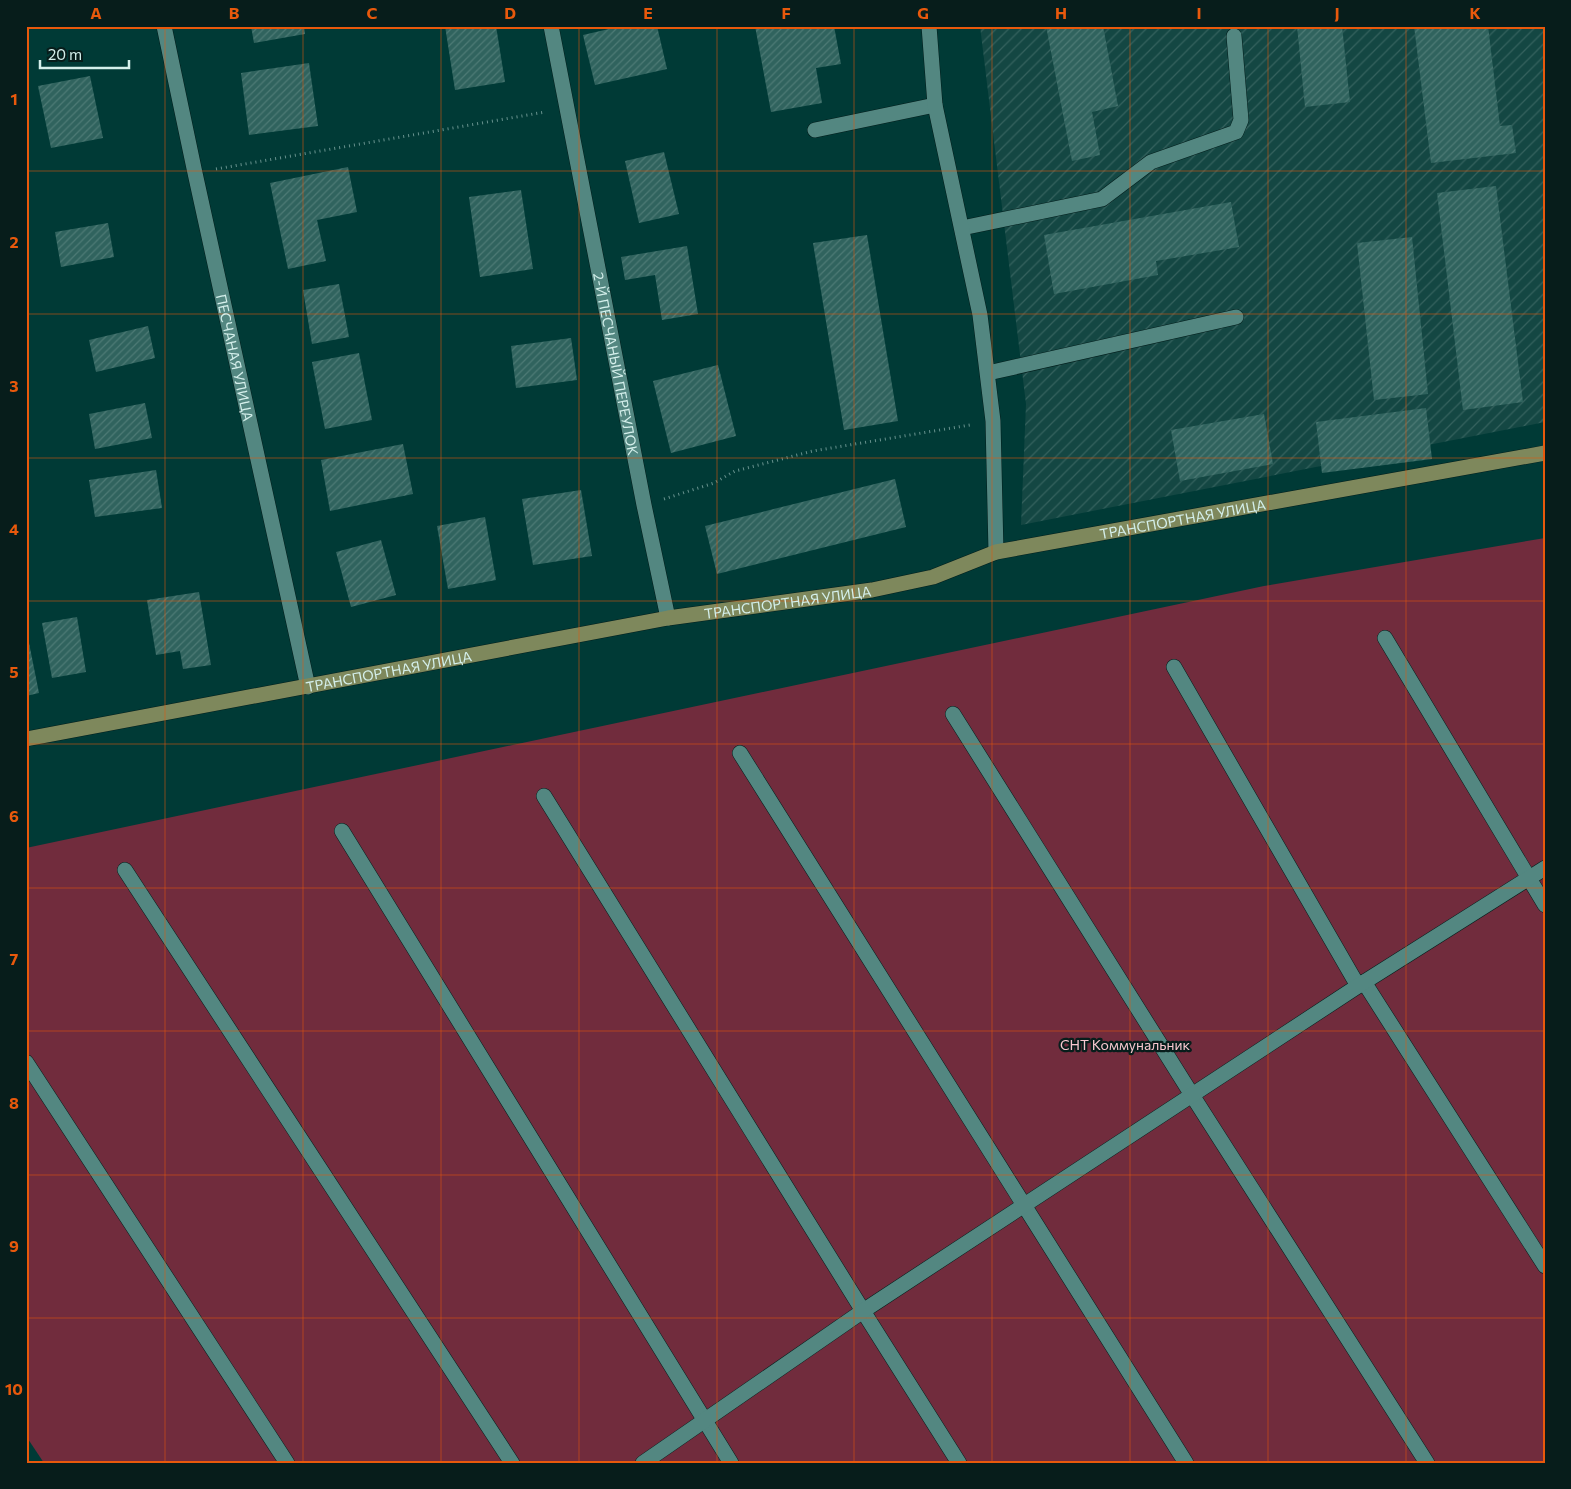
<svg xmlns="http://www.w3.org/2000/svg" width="1571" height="1489" font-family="Commissioner,sans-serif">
	<defs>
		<pattern id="industrial-furrows" width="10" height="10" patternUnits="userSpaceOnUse" patternTransform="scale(1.25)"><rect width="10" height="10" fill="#144743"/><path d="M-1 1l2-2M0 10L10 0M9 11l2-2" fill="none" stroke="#35625e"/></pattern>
		<pattern id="building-hatch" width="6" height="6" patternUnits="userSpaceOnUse" patternTransform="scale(1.25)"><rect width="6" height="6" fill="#30635e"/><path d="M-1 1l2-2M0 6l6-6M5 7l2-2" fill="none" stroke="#4d7a75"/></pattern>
	</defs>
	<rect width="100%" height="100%" fill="#003a36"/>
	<path fill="url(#industrial-furrows)" d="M 980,26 L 1545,26 L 1545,422 L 1021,525 L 1026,404 Z"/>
	<path fill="#712c3d" d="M 1545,538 L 1545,1463 L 44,1463 L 26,1436 L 26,848 L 1264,586 Z"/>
	<g fill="url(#building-hatch)">
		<path d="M 251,26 L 304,26 L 305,34 L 254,43 Z"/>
		<path d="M 445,26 L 496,26 L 505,82 L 455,90 Z"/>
		<path d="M 622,26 L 657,26 L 667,69 L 595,85 L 583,35 Z"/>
		<path d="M 755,26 L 834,26 L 841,64 L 816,68 L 822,103 L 771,112 Z"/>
		<path d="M 1046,26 L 1103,26 L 1118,106 L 1092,112 L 1100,155 L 1072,161 Z"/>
		<path d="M 1297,26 L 1342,26 L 1350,102 L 1305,107 Z"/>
		<path d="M 1414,26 L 1488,26 L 1500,126 L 1512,125 L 1516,153 L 1431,163 Z"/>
		<path d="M 309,63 L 318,126 L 249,135 L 241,73 Z"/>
		<path d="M 90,76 L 103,138 L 51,148 L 38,86 Z"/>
		<path d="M 664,152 L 679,214 L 639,223 L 625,161 Z"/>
		<path d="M 348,167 L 357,212 L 317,220 L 326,261 L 288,269 L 270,183 Z"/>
		<path d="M 1496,186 L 1523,402 L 1463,410 L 1437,193 Z"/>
		<path d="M 521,190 L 533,269 L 480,277 L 469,197 Z"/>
		<path d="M 1231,202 L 1239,247 L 1156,261 L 1158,275 L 1054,294 L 1044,235 Z"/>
		<path d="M 108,223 L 114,257 L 61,267 L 55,232 Z"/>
		<path d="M 867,235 L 898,421 L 844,430 L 813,243 Z"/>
		<path d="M 1412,237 L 1428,394 L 1374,400 L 1357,243 Z"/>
		<path d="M 687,246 L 698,314 L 662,320 L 655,275 L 625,280 L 621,257 Z"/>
		<path d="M 339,284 L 349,337 L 312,344 L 303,290 Z"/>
		<path d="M 148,326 L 155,358 L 96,372 L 89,340 Z"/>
		<path d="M 571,338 L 577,380 L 516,388 L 511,346 Z"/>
		<path d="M 359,353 L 372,420 L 325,429 L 312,362 Z"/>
		<path d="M 718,365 L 736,436 L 671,453 L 653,381 Z"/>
		<path d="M 145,403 L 152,438 L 95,449 L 89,414 Z"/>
		<path d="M 1426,408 L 1432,459 L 1322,473 L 1316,422 Z"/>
		<path d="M 1264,414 L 1273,464 L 1180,481 L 1171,430 Z"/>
		<path d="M 403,444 L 413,494 L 330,511 L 321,460 Z"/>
		<path d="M 156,470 L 162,508 L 95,517 L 89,480 Z"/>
		<path d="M 895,479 L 906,527 L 717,574 L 705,526 Z"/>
		<path d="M 581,490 L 592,556 L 533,565 L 522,499 Z"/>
		<path d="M 485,517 L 496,580 L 448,589 L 437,526 Z"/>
		<path d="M 381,540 L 396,595 L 351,607 L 336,552 Z"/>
		<path d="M 199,592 L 211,665 L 183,669 L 180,651 L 156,655 L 147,600 Z"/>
		<path d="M 77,617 L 86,672 L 52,678 L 42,623 Z"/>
		<path d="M 26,638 L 28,638 L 39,693 L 26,696 Z"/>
	</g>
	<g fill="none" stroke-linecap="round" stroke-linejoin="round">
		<g stroke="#031e1c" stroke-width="16">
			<g id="lane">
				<path id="s1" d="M 551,26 L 644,505 L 668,618"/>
				<path d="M 815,130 L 935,105"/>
				<path d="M 962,228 L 1102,199 L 1151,162 L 1236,132 L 1241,120 L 1234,36"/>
				<path d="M 988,373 L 1236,317"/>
				<path d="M 1385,638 L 1545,905"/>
				<path d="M 1174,667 L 1358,986"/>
				<path d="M 953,714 L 1192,1095 L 1427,1463"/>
				<path d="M 740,753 L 1186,1463"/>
				<path d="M 544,796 L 863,1311 L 959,1463"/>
				<path d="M 342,831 L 731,1463"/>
				<path d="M 125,870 L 512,1463"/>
				<path d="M 1364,982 L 1545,1266"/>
				<path d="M 26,1062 L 287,1463"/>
			</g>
		</g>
		<g stroke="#031e1c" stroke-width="16">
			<g id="street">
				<path id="s2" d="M 164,26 L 195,173 L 308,687"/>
				<path d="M 929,26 L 935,105 L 980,315 L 993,421 L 996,552"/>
				<path d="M 643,1463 L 863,1311 L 1358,986 L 1545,868"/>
			</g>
		</g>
		<g stroke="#031e1c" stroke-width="16">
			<g id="secondary">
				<path id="s3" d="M 26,739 L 668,618 L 872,590 L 933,577 L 996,552 L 1545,453"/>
			</g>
		</g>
		<g stroke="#67928e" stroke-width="3" stroke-dasharray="1 4" stroke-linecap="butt">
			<path d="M 216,169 L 545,112"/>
			<path d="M 664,499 L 714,483 L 735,471 L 813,451 L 970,425"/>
		</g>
		<use href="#lane" stroke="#538781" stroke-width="15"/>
		<use href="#street" stroke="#538781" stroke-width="15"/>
		<use href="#secondary" stroke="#7e885c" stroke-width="15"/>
	</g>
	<path fill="none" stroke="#e8590c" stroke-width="1" stroke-opacity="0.55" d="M 165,26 L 165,1463M 303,26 L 303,1463M 441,26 L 441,1463M 579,26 L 579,1463M 717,26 L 717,1463M 854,26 L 854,1463M 992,26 L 992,1463M 1130,26 L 1130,1463M 1268,26 L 1268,1463M 1406,26 L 1406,1463M 26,171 L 1545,171M 26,314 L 1545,314M 26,458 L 1545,458M 26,601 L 1545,601M 26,744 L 1545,744M 26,888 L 1545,888M 26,1031 L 1545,1031M 26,1175 L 1545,1175M 26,1318 L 1545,1318"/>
	<g text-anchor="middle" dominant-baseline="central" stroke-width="4.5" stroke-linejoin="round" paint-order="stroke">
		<g font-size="14" fill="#d4efeb" stroke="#071d1b">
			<text stroke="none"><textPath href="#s2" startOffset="339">ПЕСЧАНАЯ УЛИЦА</textPath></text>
			<text stroke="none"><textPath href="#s1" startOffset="344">2-Й ПЕСЧАНЫЙ ПЕРЕУЛОК</textPath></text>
			<text stroke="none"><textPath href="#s3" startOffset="1179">ТРАНСПОРТНАЯ УЛИЦА</textPath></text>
			<text stroke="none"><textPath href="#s3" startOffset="774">ТРАНСПОРТНАЯ УЛИЦА</textPath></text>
			<text stroke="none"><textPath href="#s3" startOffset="369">ТРАНСПОРТНАЯ УЛИЦА</textPath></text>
		</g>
		<g font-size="14" fill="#f8c7cf" stroke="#071d1b">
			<text x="1125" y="1044">СНТ Коммунальник</text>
		</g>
	</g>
	<rect width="1571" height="1489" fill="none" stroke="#071d1b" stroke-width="55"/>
	<path d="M40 60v8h89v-8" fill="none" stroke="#d4efeb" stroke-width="2.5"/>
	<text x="48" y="60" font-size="15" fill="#d4efeb" stroke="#071d1b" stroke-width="4" paint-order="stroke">20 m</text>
	<rect x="28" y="28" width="1516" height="1434" fill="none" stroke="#e8590c" stroke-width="2"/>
	<g font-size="16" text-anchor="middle" font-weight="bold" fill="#e8590c">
		<text x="96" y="19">A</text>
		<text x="234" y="19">B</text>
		<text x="372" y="19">C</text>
		<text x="510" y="19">D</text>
		<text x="648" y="19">E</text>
		<text x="786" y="19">F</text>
		<text x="923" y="19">G</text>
		<text x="1061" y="19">H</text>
		<text x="1199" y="19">I</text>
		<text x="1337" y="19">J</text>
		<text x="1475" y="19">K</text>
		<text x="14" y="105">1</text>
		<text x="14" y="248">2</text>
		<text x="14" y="392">3</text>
		<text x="14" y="535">4</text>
		<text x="14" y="678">5</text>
		<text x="14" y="822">6</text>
		<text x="14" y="965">7</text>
		<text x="14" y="1109">8</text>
		<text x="14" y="1252">9</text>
		<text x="14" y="1395">10</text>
	</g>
</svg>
